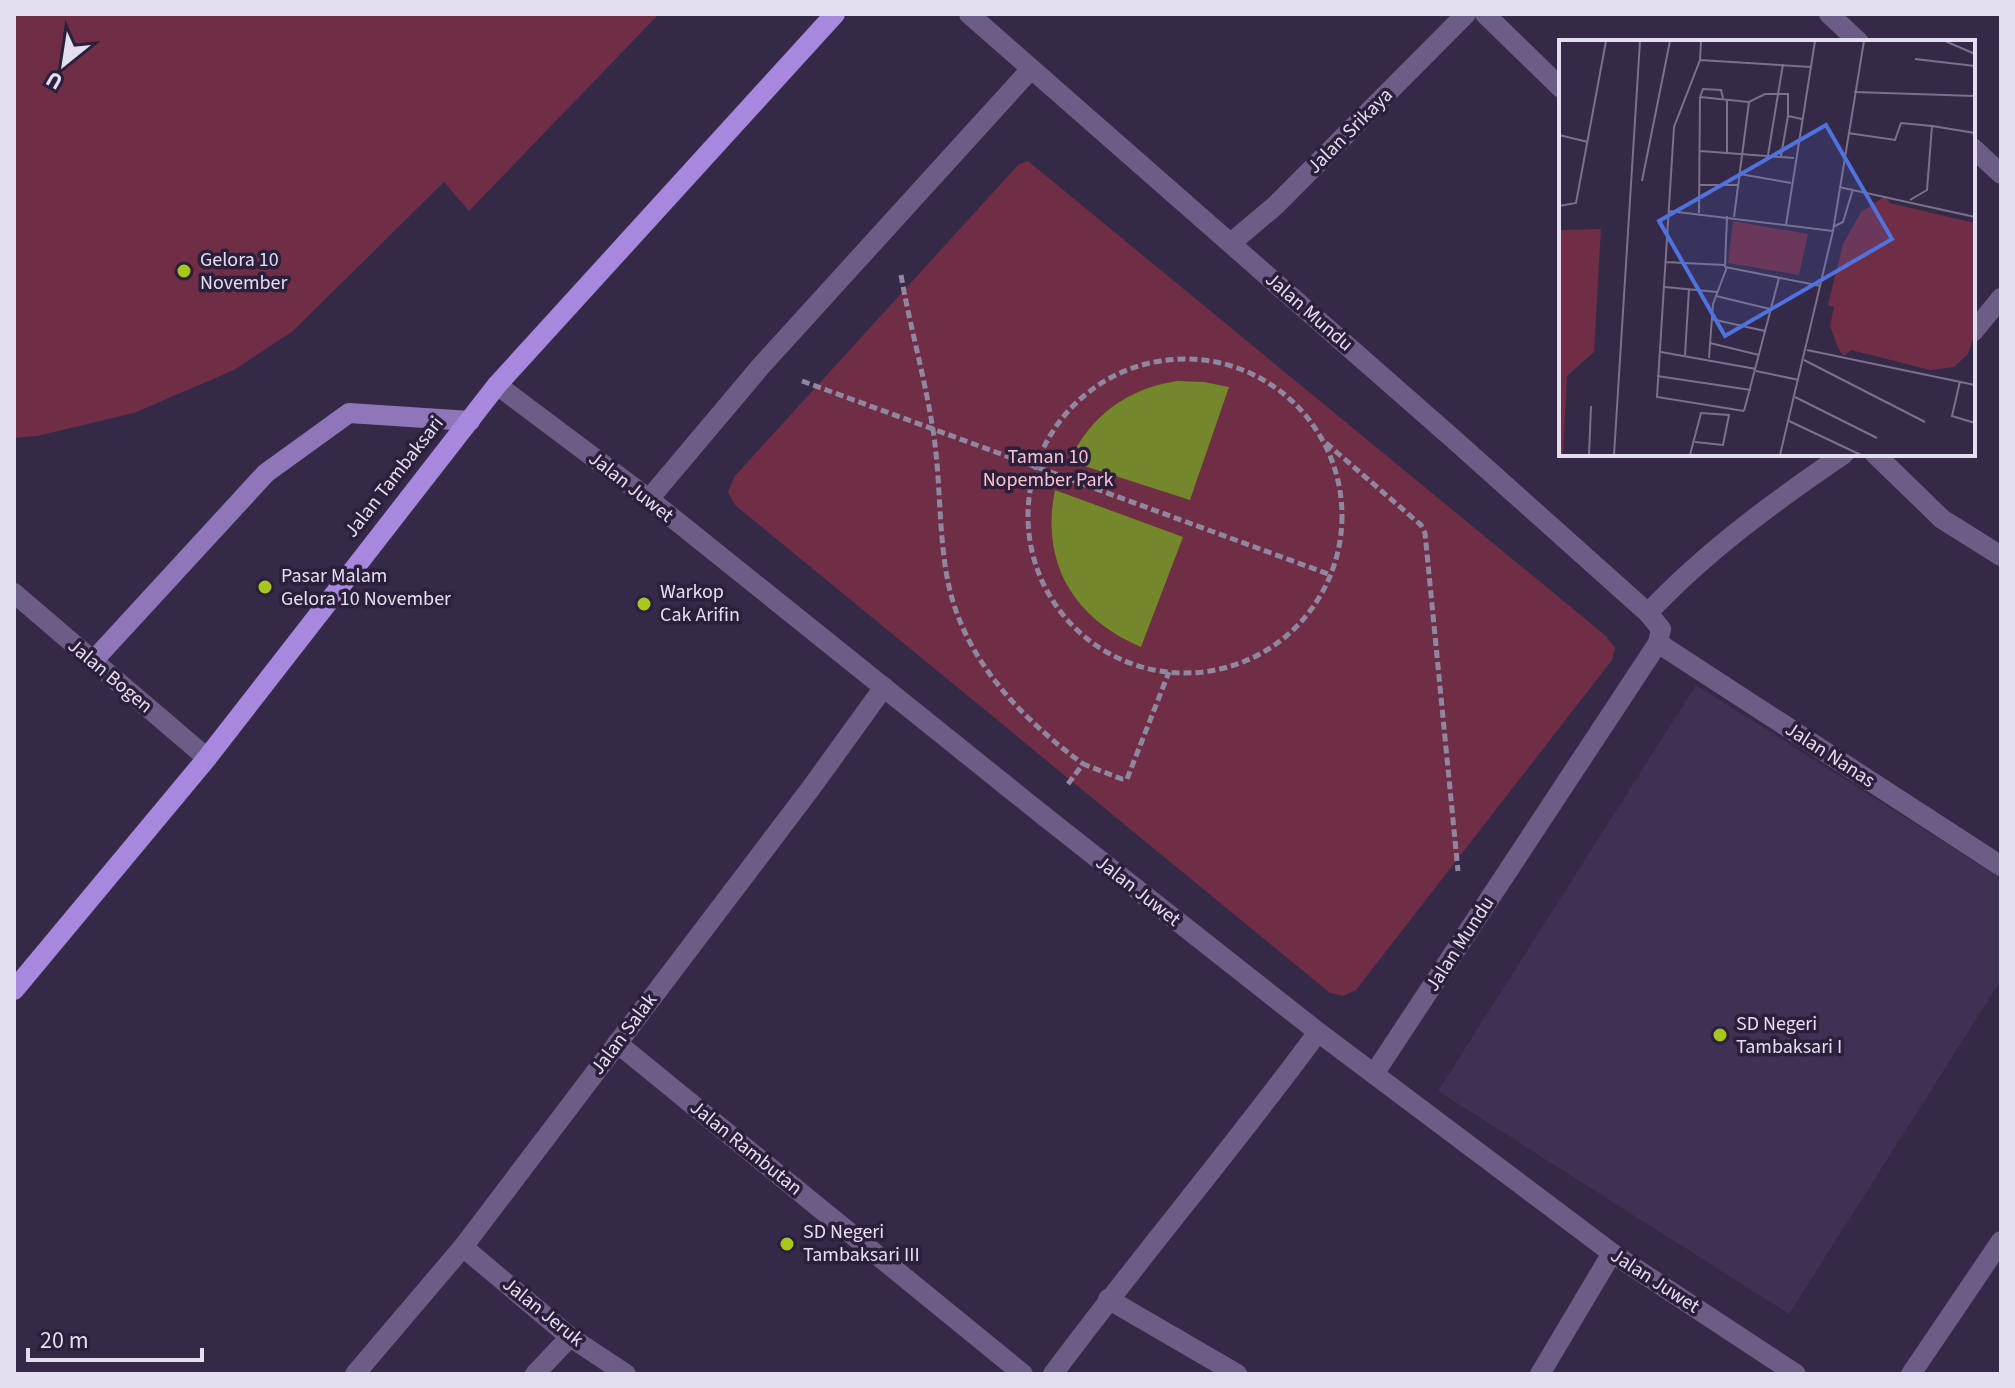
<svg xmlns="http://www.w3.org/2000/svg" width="2015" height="1388" font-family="'Source Sans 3',sans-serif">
	<rect width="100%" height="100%" fill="#342946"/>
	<path fill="#3e3154" d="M 1696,685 L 2001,878 L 2001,980 L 1789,1314 L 1438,1091 Z"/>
	<g fill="#6f2e45">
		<path d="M 14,14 L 659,14 L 469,211 L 444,182 L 293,331 L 234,370 L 134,413 L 37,436 L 14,438 Z"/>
		<path d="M 1028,161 L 1606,636 L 1615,648 L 1612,660 L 1356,990 L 1343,996 L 1330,993 L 735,505 L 728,492 L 734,477 L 1019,164 Z"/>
	</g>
	<g fill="#74872a">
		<path d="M 1177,381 L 1204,382 L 1229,387 L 1190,500 L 1069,461 C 1092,414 1127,389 1177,381 Z"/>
		<path d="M 1055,490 L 1183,537 L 1141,647 C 1074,619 1040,563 1055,490 Z"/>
	</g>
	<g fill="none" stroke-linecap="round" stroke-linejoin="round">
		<g stroke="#8f879f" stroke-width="5" stroke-dasharray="8 4" stroke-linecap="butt">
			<path d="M 901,275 C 910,327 925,378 933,430 C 941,480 938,532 948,582 C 964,660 1021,718 1083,764"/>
			<circle cx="1185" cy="516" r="157"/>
			<path d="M 802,381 L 1331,575"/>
			<path d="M 1326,443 L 1421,525 L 1425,533 L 1458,871"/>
			<path d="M 1068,784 L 1083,764 L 1122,779 L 1127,779 L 1169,672"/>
		</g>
		<path stroke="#6c5d87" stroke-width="20" d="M 649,499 L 761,366 L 1031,69"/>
		<g stroke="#6c5d87" stroke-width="20">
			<path d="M 969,14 L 1450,436 L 1648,613 L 1661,629 L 1658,643 L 1374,1074"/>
			<path d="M 1485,14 L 1561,88"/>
			<path d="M 1829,14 L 1859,42"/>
			<path d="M 1973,148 L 2001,174"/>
			<path d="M 1231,243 L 1276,205 L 1466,14"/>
			<path d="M 1973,332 L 2001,298"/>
			<path d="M 497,385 L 649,499 L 1044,816 L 1318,1032 L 1612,1253 L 1796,1374"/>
			<path d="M 1875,454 L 1942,519 L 2001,556"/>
			<path d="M 14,593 L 207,758"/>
			<path d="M 1648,613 C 1705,552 1775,501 1844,454"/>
			<path d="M 1658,643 L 2001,866"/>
			<path d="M 617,1043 L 1023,1374"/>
			<path d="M 463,1247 L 570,1337 L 626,1374"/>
			<path d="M 1108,1299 L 1237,1374"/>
			<path d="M 355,1374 L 463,1247 L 811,788 L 884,687"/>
			<path d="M 535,1374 L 570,1337"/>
			<path d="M 1053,1374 C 1139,1258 1233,1148 1318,1032"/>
			<path d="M 1540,1374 L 1612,1253"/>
			<path d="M 1911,1374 L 2001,1241"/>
		</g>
		<path stroke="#8e76b8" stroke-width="20" d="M 93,661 L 266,473 L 349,413 L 470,421"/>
		<path stroke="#a888de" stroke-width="20" d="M 14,990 L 207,758 L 497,385 L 835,14"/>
	</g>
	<g fill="#a9c71b" stroke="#2a203b" stroke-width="3">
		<circle cx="184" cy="271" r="8"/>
		<circle cx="265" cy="587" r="8"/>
		<circle cx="644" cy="604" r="8"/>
		<circle cx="1720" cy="1035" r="8"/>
		<circle cx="787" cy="1244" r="8"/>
	</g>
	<g text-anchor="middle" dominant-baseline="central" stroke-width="7" stroke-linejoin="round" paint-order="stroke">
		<g font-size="20" fill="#e4def1" stroke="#2a203b">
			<text transform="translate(1350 131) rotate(-45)">Jalan Srikaya</text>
			<text transform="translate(1309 312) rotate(41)">Jalan Mundu</text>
			<text transform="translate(394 477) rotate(-52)">Jalan Tambaksari</text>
			<text transform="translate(631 487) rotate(38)">Jalan Juwet</text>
			<text transform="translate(110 676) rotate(40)">Jalan Bogen</text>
			<text transform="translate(1830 755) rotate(33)">Jalan Nanas</text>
			<text transform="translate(1138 891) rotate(38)">Jalan Juwet</text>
			<text transform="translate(1460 944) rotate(-57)">Jalan Mundu</text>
			<text transform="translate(624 1034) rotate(-53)">Jalan Salak</text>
			<text transform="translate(746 1148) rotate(39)">Jalan Rambutan</text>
			<text transform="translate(1655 1281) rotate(33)">Jalan Juwet</text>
			<text transform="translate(543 1312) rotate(39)">Jalan Jeruk</text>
		</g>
		<g font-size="20" fill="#e4def1" stroke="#2a203b" text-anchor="start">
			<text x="200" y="260">Gelora 10<tspan x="200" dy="23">November</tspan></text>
			<text x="281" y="576">Pasar Malam<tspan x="281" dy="23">Gelora 10 November</tspan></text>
			<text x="660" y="592">Warkop<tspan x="660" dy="23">Cak Arifin</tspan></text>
			<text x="1736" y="1024">SD Negeri<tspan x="1736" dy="23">Tambaksari I</tspan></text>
			<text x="803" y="1232">SD Negeri<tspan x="803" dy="23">Tambaksari III</tspan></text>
		</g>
		<g font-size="20" fill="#fcc0d1" stroke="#2a203b">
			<text x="1048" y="457">Taman 10<tspan x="1048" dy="23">Nopember Park</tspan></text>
		</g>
	</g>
	<g transform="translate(1559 40)">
		<rect width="416" height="416" fill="#342946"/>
		<path d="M 326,156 L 331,163 L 416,183 L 416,294 L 409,314 L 395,327 L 371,330 L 292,310 L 285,316 L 279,308 L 271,286 L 275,267 L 269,265 L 284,204 L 302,172 ZM 174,181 L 249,194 L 240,235 L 169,223 ZM 42,189 L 35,312 L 8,336 L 4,415 L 0,415 L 0,190 Z" fill="#6f2e45"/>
		<path fill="none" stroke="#7a718a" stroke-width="2" d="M 142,1 L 141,20 L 115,87 L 98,357 L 185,371M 386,1 L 416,14M 356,19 L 416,26M 141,20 L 252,27M 295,52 L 416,56M 141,57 L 190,62 L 206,54 L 229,54 L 229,76 L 243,79M 141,57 L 144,49 L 162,50 L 164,58M 289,93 L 336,100 L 342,83 L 373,86M 0,95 L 29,102M 141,111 L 235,118M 168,112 L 168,59M 209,115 L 224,24M 222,116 L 229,76M 181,134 L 232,143M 83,141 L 111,1M 140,145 L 179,145M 280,147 L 416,177M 351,160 L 368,150 L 373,86 L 416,93M 0,166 L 17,163 L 47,1M 110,171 L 274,191M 140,173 L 141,57M 168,176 L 166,227 L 262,246M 175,177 L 190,62M 227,185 L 256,1M 274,187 L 284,182 L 294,149M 106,222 L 165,225M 106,247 L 158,252M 157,256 L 211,269M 152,279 L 206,291M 151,303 L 200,315M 248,310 L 416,345M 102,312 L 197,329M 126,315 L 130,249M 150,318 L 154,264 L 168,227M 245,320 L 366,382M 197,331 L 240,340M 98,336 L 192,350M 401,341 L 393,376 L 416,383M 236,357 L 318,398M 185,371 L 220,238M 230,381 L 302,415M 30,415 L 32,366M 55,415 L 81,1M 131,415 L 142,373 L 170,375 L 164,405 L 136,402M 221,415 L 274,191 L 305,1"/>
		<path fill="#4f72de" fill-opacity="0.15" stroke="#4f72de" stroke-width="4" d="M 267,85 L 333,199 L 166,296 L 100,181 Z"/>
		<rect width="416" height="416" fill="none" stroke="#e4def1" stroke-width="4"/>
	</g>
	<rect width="2015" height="1388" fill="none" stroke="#e4def1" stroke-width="32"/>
	<g transform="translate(64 64) rotate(210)" stroke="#2a203b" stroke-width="6" paint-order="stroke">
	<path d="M0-6L14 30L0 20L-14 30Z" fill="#e4def1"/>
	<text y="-12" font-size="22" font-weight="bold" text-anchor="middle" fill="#e4def1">U</text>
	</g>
	<path d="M28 1348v12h174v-12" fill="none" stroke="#e4def1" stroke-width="4"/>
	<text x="40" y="1348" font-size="24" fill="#e4def1" stroke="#2a203b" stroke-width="6" paint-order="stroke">20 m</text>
</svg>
